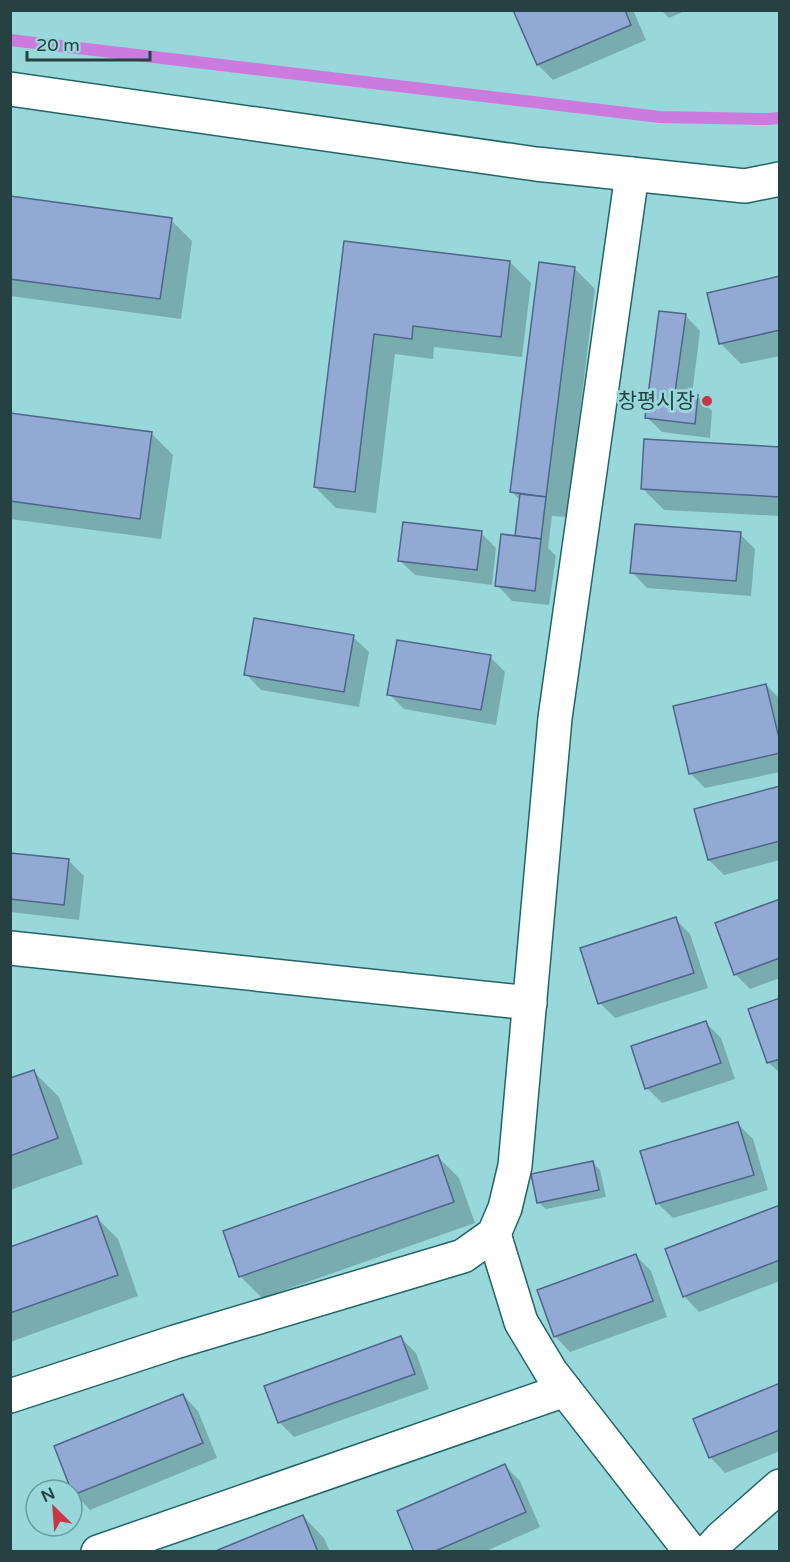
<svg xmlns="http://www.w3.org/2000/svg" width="790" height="1562" font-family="'Varela Round','Noto Sans KR',sans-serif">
	<rect width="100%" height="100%" fill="#98d8db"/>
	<g fill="#0003">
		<path d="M 515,10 L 633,10 L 646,40 L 553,80 L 538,65 Z"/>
		<path d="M 661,10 L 687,10 L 669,18 Z"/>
		<path d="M 10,198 L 171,220 L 192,241 L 181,319 L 10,296 Z"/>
		<path d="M 345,242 L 510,262 L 531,283 L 522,357 L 434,347 L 433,359 L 395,354 L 376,513 L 336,508 L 315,487 Z"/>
		<path d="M 574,268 L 595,289 L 567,517 L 552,516 L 548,548 L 556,556 L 549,605 L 512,601 L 497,585 L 516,537 L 521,501 L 512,492 Z"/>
		<path d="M 780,278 L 780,356 L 741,364 L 720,343 Z"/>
		<path d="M 685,315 L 700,331 L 692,395 L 697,396 L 712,411 L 710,438 L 662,432 L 647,417 Z"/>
		<path d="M 10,415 L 152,434 L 173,455 L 161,539 L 10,519 Z"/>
		<path d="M 780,448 L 780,516 L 664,510 L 643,489 Z"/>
		<path d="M 481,533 L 496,548 L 492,585 L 415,575 L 399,560 Z"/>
		<path d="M 740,534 L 755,549 L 751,596 L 647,588 L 632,572 Z"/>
		<path d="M 353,637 L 369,652 L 359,707 L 261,690 L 246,674 Z"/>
		<path d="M 490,657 L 505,672 L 496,725 L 404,709 L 389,694 Z"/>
		<path d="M 766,685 L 780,699 L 780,772 L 705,788 L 690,773 Z"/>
		<path d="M 780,788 L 780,860 L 724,875 L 709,860 Z"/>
		<path d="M 10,855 L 69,861 L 84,876 L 79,920 L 10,912 Z"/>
		<path d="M 780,901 L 780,978 L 750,989 L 735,974 Z"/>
		<path d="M 675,919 L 690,934 L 708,988 L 615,1018 L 600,1003 Z"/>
		<path d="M 780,1000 L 780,1073 L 768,1062 Z"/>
		<path d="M 706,1023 L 721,1038 L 735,1079 L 662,1103 L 647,1088 Z"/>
		<path d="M 33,1071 L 59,1097 L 83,1164 L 10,1190 L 10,1079 Z"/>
		<path d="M 738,1124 L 753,1139 L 768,1190 L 673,1218 L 657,1203 Z"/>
		<path d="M 438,1157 L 459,1178 L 475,1223 L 262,1298 L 241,1277 L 225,1232 Z"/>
		<path d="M 593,1163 L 600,1170 L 606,1197 L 546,1209 L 538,1202 Z"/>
		<path d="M 780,1207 L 780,1281 L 699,1312 L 684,1296 Z"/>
		<path d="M 96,1217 L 118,1239 L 138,1296 L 10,1342 L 10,1248 Z"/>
		<path d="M 636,1256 L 651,1271 L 667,1317 L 570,1352 L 555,1336 Z"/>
		<path d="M 401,1338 L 416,1353 L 429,1389 L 294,1437 L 279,1422 Z"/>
		<path d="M 780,1384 L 780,1451 L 725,1473 L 710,1457 Z"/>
		<path d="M 183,1395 L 198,1411 L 217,1458 L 90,1510 L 75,1494 Z"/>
		<path d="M 505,1466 L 520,1481 L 540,1527 L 484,1552 L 415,1552 Z"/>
		<path d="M 303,1516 L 324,1538 L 330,1552 L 217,1552 Z"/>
	</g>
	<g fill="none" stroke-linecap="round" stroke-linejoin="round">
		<path stroke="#cb7bdd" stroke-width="12" d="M 10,40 L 660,117 L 767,119 L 780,118"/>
	</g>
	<g fill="#92aad3" stroke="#4f658a" stroke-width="1.5">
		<path d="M 513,10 L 625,10 L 631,25 L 537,65 Z"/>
		<path d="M 10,196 L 172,218 L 160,299 L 10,279 Z"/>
		<path d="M 344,241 L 510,261 L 501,337 L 413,326 L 412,339 L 374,334 L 355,492 L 314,487 Z"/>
		<path d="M 539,262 L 575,267 L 546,497 L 510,492 Z"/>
		<path d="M 780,276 L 780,330 L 719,344 L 707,293 Z"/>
		<path d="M 659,311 L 686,314 L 675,392 L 698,395 L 695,424 L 645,418 Z"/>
		<path d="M 10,413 L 152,432 L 140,519 L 10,501 Z"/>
		<path d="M 644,439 L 780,447 L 780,497 L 641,489 Z"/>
		<path d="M 520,494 L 546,497 L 541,539 L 515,536 Z"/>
		<path d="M 403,522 L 482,531 L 477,570 L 398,561 Z"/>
		<path d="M 635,524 L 741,532 L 736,581 L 630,573 Z"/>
		<path d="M 501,534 L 541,539 L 535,591 L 495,586 Z"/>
		<path d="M 254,618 L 354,635 L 344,692 L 244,675 Z"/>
		<path d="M 397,640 L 491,655 L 481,710 L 387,695 Z"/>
		<path d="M 766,684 L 780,742 L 780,753 L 689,774 L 673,706 Z"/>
		<path d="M 780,786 L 780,841 L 708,860 L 694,809 Z"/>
		<path d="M 10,853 L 69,859 L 64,905 L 10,899 Z"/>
		<path d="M 780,899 L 780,958 L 734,975 L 715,923 Z"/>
		<path d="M 676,917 L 694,973 L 598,1004 L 580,948 Z"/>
		<path d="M 780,998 L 780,1059 L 767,1063 L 748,1009 Z"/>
		<path d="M 706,1021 L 721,1063 L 645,1089 L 631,1046 Z"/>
		<path d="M 34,1070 L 58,1138 L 10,1156 L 10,1078 Z"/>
		<path d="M 738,1122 L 754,1175 L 656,1204 L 640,1151 Z"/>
		<path d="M 438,1155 L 454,1202 L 239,1277 L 223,1231 Z"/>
		<path d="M 593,1161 L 599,1190 L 537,1203 L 531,1174 Z"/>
		<path d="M 780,1205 L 780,1260 L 683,1297 L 665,1249 Z"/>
		<path d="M 97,1216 L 118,1275 L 10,1313 L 10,1247 Z"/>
		<path d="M 636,1254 L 653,1301 L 554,1337 L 537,1290 Z"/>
		<path d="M 401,1336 L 415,1374 L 278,1423 L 264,1386 Z"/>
		<path d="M 780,1383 L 780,1430 L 709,1458 L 693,1419 Z"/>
		<path d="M 183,1394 L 203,1443 L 73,1495 L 54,1446 Z"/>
		<path d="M 505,1464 L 526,1512 L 433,1552 L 414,1552 L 397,1511 Z"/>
		<path d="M 303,1515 L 318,1552 L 213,1552 Z"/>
	</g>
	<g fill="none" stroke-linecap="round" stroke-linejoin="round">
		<g stroke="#236467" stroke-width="36">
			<g id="minor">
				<path d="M 10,948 L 530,1003"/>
				<path d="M 494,1234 L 521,1322 L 551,1372 L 691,1552"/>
				<path d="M 10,1396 L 175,1342 L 463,1256 L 494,1234 L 505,1208 L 515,1166 L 555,718 L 632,174"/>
				<path d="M 98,1552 L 565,1390"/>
				<path d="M 708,1552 L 721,1538 L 780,1486"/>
			</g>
		</g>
		<g stroke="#236467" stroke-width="36">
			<path id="tertiary" d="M 10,89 L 536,164 L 745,186 L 780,179"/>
		</g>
		<use href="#minor" stroke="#fff" stroke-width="33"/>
		<use href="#tertiary" stroke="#fff" stroke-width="33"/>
	</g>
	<circle fill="#c73745" stroke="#98d8db" stroke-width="2" cx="707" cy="401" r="6"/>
	<g text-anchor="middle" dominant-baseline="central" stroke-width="6" stroke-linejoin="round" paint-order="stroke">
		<g font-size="21" fill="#264142" stroke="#98d8db" text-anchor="end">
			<text x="695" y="401">창평시장</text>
		</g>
	</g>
	<rect width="790" height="1562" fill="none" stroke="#264142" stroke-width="24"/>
	<g transform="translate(54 1508) rotate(335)"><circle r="28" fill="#98d8db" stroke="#6a9c9e" stroke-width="1.5"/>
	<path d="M0-4.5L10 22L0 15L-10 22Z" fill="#c73745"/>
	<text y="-9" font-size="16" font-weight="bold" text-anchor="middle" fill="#264142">N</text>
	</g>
	<path d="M27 51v9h123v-9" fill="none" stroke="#264142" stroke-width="3"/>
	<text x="36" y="51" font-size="18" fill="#264142" stroke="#98d8db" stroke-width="4.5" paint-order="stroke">20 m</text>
</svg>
